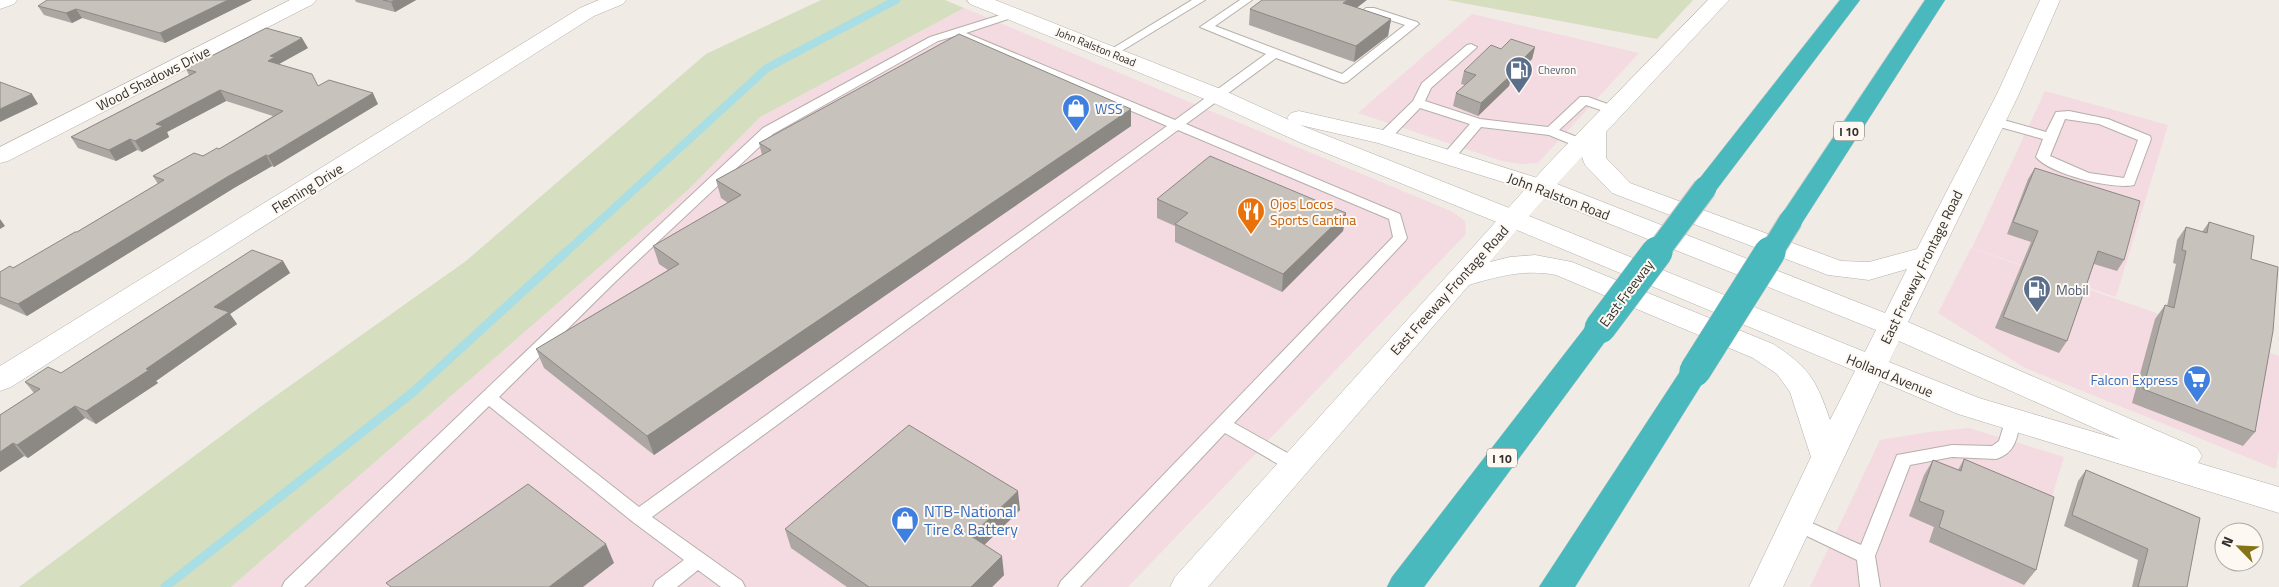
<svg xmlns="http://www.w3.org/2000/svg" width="2279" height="587" font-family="'Titillium Web',sans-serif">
	<rect width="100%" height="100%" fill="#f1ebe5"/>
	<g fill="#f4dae1">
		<path d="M 964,8 L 1453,212 L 1465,221 L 1466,234 L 1128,587 L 231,587 L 688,190 L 760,117 Z"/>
		<path d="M 1472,14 L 1639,53 L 1538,163 L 1521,164 L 1502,161 L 1358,113 Z"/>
		<path d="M 2045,91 L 2168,125 L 2116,297 L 1972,248 Z"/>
		<path d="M 1971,248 L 2279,356 L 2279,450 L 2276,469 L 2025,368 L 1938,313 Z"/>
		<path d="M 1969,428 L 2064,457 L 2025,587 L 1810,587 L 1880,440 L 1929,432 Z"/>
	</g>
	<g fill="#d5debf">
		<path d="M 821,0 L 945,0 L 964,8 L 760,117 L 688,190 L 231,587 L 19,587 L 260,407 L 466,261 L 706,54 Z"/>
		<path d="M 1447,0 L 1693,0 L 1657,39 Z"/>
	</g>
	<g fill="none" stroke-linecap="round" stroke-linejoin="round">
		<path stroke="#a8dee4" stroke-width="8" d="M 564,254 L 767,68 L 896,0"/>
		<path stroke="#a8dee4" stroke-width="9" d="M 165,587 L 412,393 L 566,252"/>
		<g stroke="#b5afaa" stroke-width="2">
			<g id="service">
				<path d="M 1192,0 L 1205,0 L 1115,55 L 1111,56 L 1105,53 Z"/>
				<path d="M 1240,0 L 1252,0 L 1215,26 L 1342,74 L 1405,25 L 1366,12 L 1364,10 L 1366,8 L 1374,8 L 1417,22 L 1419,24 L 1347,82 L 1343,83 L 1276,58 L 1186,124 L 1400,214 L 1407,238 L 1405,241 L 1234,423 L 1300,460 L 1303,465 L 1300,470 L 1294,472 L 1288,470 L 1225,433 L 1080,587 L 1058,587 L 1061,581 L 1393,237 L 1389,219 L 1178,130 L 652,517 L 742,581 L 745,587 L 721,587 L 698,570 L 677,587 L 653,587 L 656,581 L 684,560 L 633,522 L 489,406 L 304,587 L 282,587 L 285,581 L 604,277 L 763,128 L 930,37 L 1013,11 L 1017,12 L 1019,14 L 1017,16 L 966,33 L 1175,120 L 1266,54 L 1200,27 ZM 955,36 L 1167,126 L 639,507 L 499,397 L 614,283 L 773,134 L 938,41 Z"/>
				<path d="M 1471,44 L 1477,47 L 1475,49 L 1431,88 L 1425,101 L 1480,119 L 1548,127 L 1580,97 L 1588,97 L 1616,107 L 1618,110 L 1612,114 L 1586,105 L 1559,130 L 1595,144 L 1596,147 L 1595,150 L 1585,150 L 1549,135 L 1481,127 L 1454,159 L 1449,160 L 1442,156 L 1470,124 L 1420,108 L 1389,140 L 1379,140 L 1378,137 L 1379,134 L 1413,101 L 1422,83 L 1467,45 Z"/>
				<path d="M 2069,111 L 2108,119 L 2150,136 L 2151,139 L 2134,185 C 2113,190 2050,174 2036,157 L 2043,139 L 1989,124 L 1987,121 L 1993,117 L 2046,132 L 2056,112 ZM 2065,119 L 2099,124 L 2138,140 L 2124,178 L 2089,173 L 2050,156 Z"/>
				<path d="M 2013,413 L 2019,415 L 2021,419 C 2017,437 2016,453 1996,459 L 1952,457 L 1910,465 L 1875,556 L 1880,587 L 1860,587 L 1857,560 L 1790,528 L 1787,523 L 1790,518 L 1796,516 L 1861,545 L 1897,455 L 1952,445 L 1992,446 L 1999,441 L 2007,415 Z"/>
			</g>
		</g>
		<g stroke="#b5afaa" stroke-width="1">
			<g id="minor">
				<path d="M 0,0 L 17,0 L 14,4 L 0,9 Z"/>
				<path d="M 290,0 L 316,0 L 313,4 L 8,161 L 0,163 L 0,147 Z"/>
				<path d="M 599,0 L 626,0 L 623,4 L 594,16 L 11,387 L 0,391 L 0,366 L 580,8 Z"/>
			</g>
		</g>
		<g stroke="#b5afaa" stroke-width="1">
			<path id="tertiary" d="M 967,0 L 995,0 L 1223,90 L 1289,120 L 1287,118 L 1291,113 L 1299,111 L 1392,132 L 1550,182 L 1553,187 L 1550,192 L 1541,194 L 1378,143 L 1300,125 L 1522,213 L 1526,219 L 1522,225 L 1513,227 L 1504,225 L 1299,142 L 1207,100 L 970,4 Z"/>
		</g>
		<g stroke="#b5afaa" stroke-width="1">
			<path id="secondary" d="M 1708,0 L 1729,0 L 1606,132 L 1606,158 L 1630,183 L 1841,261 L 1869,262 L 1917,249 L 1997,94 L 2040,0 L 2060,0 L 2019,94 L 1908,322 L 2197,448 L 2202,456 L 2198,463 L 2279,487 L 2279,513 L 1958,414 L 1880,381 L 1783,587 L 1749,587 L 1811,457 L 1790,392 L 1777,374 L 1753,358 L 1556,275 C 1526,269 1498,276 1469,285 L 1208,587 L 1170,587 L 1175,577 L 1547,165 ZM 1582,157 L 1585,165 L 1612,193 L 1828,275 L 1869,280 L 1907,269 L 1885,313 L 1557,184 ZM 1545,198 L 1876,330 L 1865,352 L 1529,216 ZM 1517,230 L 1855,371 L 1830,420 C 1816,380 1810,368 1773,344 L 1572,262 L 1535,255 L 1510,257 L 1490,262 ZM 1899,341 L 2121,440 L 1979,398 L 1889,362 Z"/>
		</g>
		<g stroke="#c9c9c8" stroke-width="1">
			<g id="motorway">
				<path d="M 1840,0 L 1860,0 L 1714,193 L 1705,195 L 1696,193 L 1693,188 L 1696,183 Z"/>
				<path d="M 1925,0 L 1945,0 L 1800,226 L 1791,228 L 1782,226 L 1778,220 Z"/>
				<path d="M 1600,318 L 1610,321 L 1614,328 L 1610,335 L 1424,587 L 1387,587 L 1392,577 L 1590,321 Z"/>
				<path d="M 1695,361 L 1705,364 L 1710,371 L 1575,587 L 1539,587 L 1685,364 Z"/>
			</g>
		</g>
		<use href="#service" fill="#fff" fill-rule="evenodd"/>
		<use href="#minor" fill="#fff" fill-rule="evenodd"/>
		<use href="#tertiary" fill="#fff" fill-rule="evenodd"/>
		<use href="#secondary" fill="#fff" fill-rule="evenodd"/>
		<use href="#motorway" fill="#4ab9bd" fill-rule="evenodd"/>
		<g stroke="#c9c9c8" stroke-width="25" stroke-linecap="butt">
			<g id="motorway-bridge-far1">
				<path d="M 1656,254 L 1705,188"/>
				<path d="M 1770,254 L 1791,220"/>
			</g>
		</g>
		<g stroke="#c9c9c8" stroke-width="32" stroke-linecap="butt">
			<g id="motorway-bridge">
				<path d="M 1600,328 L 1657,252"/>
				<path d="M 1695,371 L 1770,252"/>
			</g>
		</g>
		<use href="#motorway-bridge-far1" stroke="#4ab9bd" stroke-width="23"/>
		<use href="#motorway-bridge" stroke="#4ab9bd" stroke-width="31"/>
	</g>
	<g fill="#aca7a3">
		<path d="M 252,0 L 165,43 L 82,18 L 72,23 L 44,15 L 38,6 Z"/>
		<path d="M 355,0 L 416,0 L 395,12 L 356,2 Z"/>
		<path d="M 1357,8 L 1391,19 L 1388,36 L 1354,62 L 1249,25 L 1250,9 Z"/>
		<path d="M 1535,47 L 1532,59 L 1510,81 L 1509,86 L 1478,116 L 1453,106 L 1456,93 L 1465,85 L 1461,84 L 1464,71 L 1501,49 Z"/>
		<path d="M 308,48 L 279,64 L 318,86 L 378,104 L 274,167 L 272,166 L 234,188 L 27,316 L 0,304 L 0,272 L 13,268 L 77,232 L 158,184 L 153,176 L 219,149 L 273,116 L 226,101 L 167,132 L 169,137 L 142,152 L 137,150 L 116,161 L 78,148 L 71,137 L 189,75 L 186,69 Z"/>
		<path d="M 1131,109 L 1131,126 L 654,455 L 544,368 L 536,349 L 668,270 L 659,264 L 653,246 L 728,203 L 721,198 L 716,180 L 762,155 L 759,143 Z"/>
		<path d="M 2035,168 L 2124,260 L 2117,271 L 2094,264 L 2067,341 L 2059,353 L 1995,328 L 2031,242 L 2007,234 L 2028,179 Z"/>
		<path d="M 1157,199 L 1346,213 L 1343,231 L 1282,292 L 1175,242 L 1175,226 L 1157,218 Z"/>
		<path d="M 2209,222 L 2251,259 L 2255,432 L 2243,446 L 2132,403 L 2155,319 L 2165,305 L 2167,306 L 2176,264 L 2173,263 L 2177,240 L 2186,227 L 2202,232 Z"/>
		<path d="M 283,261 L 290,273 L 230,314 L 237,324 L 156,381 L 158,383 L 96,424 L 85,418 L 28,458 L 24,456 L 0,472 L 0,415 L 34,393 L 25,382 L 61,373 Z"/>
		<path d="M 1964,459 L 2036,570 L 2024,585 L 1929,542 L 1934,527 L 1909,516 L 1924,475 L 1933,460 L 1958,470 Z"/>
		<path d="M 2086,470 L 2187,587 L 2132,587 L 2138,560 L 2064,526 L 2078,481 Z"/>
		<path d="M 1020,510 L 984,545 L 1004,575 L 992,587 L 847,587 L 791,548 L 785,529 Z"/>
	</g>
	<g fill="#8c8884">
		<path d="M 228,0 L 252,0 L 165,43 L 160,33 Z"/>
		<path d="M 395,0 L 416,0 L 395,12 L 391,2 Z"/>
		<path d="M 1348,0 L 1367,0 L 1341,20 L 1343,3 Z"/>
		<path d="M 76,9 L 82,18 L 72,23 L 66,13 Z"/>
		<path d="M 1391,19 L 1388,36 L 1354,62 L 1356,46 Z"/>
		<path d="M 302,38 L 308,48 L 279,64 L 268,61 L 270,56 Z"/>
		<path d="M 1535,47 L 1532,59 L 1510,81 L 1509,86 L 1478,116 L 1481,103 L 1509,73 Z"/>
		<path d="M 220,90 L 226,101 L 167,132 L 169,137 L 142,152 L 135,141 L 156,124 Z"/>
		<path d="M 373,93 L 378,104 L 274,167 L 268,156 Z"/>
		<path d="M 32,94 L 38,104 L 0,122 L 0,109 Z"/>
		<path d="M 1131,109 L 1131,126 L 654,455 L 647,436 Z"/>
		<path d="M 130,139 L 137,150 L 116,161 L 109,150 Z"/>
		<path d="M 266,155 L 272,166 L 234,188 L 27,316 L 18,304 L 227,177 Z"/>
		<path d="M 1346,213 L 1343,231 L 1282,292 L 1283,274 Z"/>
		<path d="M 0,219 L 5,226 L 0,229 Z"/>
		<path d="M 283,261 L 290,273 L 230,314 L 237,324 L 156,381 L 158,383 L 96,424 L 86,411 L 146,369 L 214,307 Z"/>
		<path d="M 75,406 L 85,418 L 28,458 L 17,445 Z"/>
		<path d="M 13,443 L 24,456 L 0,472 L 0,452 Z"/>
		<path d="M 1018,491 L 1020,510 L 974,555 L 971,536 Z"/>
		<path d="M 606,544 L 614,563 L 583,587 L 549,587 Z"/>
		<path d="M 1002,556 L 1004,575 L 992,587 L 971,587 Z"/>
	</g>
	<g fill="#c8c2bd" stroke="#8c8884">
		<path d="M 47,0 L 228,0 L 160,33 L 76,9 L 66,13 L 38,6 Z"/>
		<path d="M 383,0 L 395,0 L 391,2 Z"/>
		<path d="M 1262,0 L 1348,0 L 1343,3 L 1391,19 L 1356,46 L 1250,9 Z"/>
		<path d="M 266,28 L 302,38 L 270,56 L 275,57 L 268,61 L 312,74 L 318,86 L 329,80 L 373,93 L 268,156 L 266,155 L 227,177 L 18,304 L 0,297 L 0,272 L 10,266 L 13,268 L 75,232 L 77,232 L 164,180 L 153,176 L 194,153 L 203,156 L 217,148 L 219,149 L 283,111 L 220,90 L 156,124 L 163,126 L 135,141 L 130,139 L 109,150 L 71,137 L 196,72 L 186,69 Z"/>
		<path d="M 959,34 L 1131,109 L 647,436 L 536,349 L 679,264 L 653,246 L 741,195 L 716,180 L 771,150 L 759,143 Z"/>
		<path d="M 1511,39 L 1535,47 L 1509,73 L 1512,74 L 1481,103 L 1456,93 L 1476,75 L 1464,71 L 1491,45 L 1501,49 Z"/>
		<path d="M 0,82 L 32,94 L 0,109 Z"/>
		<path d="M 1210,156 L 1346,213 L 1283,274 L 1175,224 L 1188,213 L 1157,199 Z"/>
		<path d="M 2035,168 L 2140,201 L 2124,260 L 2098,251 L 2067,341 L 2003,317 L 2038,231 L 2013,222 Z"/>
		<path d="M 2209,222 L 2254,236 L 2251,259 L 2278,267 L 2273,331 L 2255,432 L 2143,389 L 2165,305 L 2174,308 L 2186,251 L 2182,250 L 2186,227 L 2207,233 Z"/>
		<path d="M 252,250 L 283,261 L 214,307 L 229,312 L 146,369 L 149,370 L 86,411 L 75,406 L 17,445 L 13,443 L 0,452 L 0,415 L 40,389 L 25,382 L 48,367 L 61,373 Z"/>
		<path d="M 909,425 L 1018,491 L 971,536 L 1002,556 L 971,587 L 869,587 L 785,529 Z"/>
		<path d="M 1964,459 L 2054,497 L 2036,570 L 1939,527 L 1944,511 L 1919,501 L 1933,460 L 1961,471 Z"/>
		<path d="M 2086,470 L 2200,518 L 2187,587 L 2138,587 L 2148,549 L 2072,515 Z"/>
		<path d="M 528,484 L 606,544 L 549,587 L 391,587 L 386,583 Z"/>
	</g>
	<defs>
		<g id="fuel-pin" transform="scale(1.4375)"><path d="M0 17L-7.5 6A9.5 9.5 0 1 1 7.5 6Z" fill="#5c6f8a" stroke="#fef8f2"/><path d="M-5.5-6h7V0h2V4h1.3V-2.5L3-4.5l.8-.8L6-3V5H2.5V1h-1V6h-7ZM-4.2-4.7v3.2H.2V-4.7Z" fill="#fff"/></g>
		<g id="shop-pin" transform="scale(1.4375)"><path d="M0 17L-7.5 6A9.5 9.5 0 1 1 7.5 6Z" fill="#3f7fe0" stroke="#fef8f2"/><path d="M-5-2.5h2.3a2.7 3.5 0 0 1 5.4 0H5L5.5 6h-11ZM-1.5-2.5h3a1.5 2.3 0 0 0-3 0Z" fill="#fff"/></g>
		<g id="restaurant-pin" transform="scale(1.4375)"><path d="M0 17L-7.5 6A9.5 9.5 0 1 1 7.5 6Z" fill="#e8710a" stroke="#fef8f2"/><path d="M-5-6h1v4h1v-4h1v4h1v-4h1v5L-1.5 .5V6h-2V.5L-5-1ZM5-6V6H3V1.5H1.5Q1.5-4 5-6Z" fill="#fff"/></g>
		<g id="supermarket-pin" transform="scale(1.4375)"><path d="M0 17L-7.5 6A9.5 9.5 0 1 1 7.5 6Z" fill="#3f7fe0" stroke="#fef8f2"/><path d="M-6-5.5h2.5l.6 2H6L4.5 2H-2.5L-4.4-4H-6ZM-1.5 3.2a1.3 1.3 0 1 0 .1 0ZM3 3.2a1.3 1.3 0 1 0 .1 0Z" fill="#fff"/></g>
	</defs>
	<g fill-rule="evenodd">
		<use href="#fuel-pin" x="1519" y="70"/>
		<use href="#shop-pin" x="1076" y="108"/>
		<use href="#restaurant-pin" x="1251" y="211"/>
		<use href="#fuel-pin" x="2037" y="289"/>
		<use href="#supermarket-pin" x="2197" y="379"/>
		<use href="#shop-pin" x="905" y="520"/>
	</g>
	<g text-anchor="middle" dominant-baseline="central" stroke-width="4" stroke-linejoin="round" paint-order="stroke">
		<g font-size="11" fill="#312f2d" stroke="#fef8f2">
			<text transform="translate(1096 47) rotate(22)">John Ralston Road</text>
		</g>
		<g font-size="11" fill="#4e5e75" stroke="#fef8f2" text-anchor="start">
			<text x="1538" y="70">Chevron</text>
		</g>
		<g fill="#fef8f2" stroke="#6e6b68" stroke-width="1">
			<rect x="1834" y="121.5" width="30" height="19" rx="4"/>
			<rect x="1487" y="448.5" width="30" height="19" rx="4"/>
		</g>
		<g font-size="12" font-weight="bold" fill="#312f2d">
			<text x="1849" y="131">I 10</text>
			<text x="1502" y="458">I 10</text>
		</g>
		<g font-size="14" fill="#312f2d" stroke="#fef8f2">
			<text transform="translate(153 78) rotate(-27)">Wood Shadows Drive</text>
			<text transform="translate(307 188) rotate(-32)">Fleming Drive</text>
			<text transform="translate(1559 196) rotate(21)">John Ralston Road</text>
			<text transform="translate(1921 267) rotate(-64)">East Freeway Frontage Road</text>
			<text transform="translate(1449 290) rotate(-48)">East Freeway Frontage Road</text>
			<text transform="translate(1626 293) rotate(-53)">East Freeway</text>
			<text transform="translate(1890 375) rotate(22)">Holland Avenue</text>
		</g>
		<g font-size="14" fill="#366cbe" stroke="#fef8f2" text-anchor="start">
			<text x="1095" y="108">WSS</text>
			<text x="2178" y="379" text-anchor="end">Falcon Express</text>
		</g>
		<g font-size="14" fill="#c56008" stroke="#fef8f2" text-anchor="start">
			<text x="1270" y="203">Ojos Locos<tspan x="1270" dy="16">Sports Cantina</tspan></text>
		</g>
		<g font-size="14" fill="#4e5e75" stroke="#fef8f2" text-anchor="start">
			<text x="2056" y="289">Mobil</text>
		</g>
		<g font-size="16" fill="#366cbe" stroke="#fef8f2" text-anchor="start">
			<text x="924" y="511">NTB-National<tspan x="924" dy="18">Tire &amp; Battery</tspan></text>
		</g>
	</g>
	<g transform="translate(2239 547) rotate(294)"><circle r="24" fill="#fef8f2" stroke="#aca8a3"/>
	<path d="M0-4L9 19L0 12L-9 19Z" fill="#857315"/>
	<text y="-8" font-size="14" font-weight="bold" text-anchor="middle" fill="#312f2d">N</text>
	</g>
</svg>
